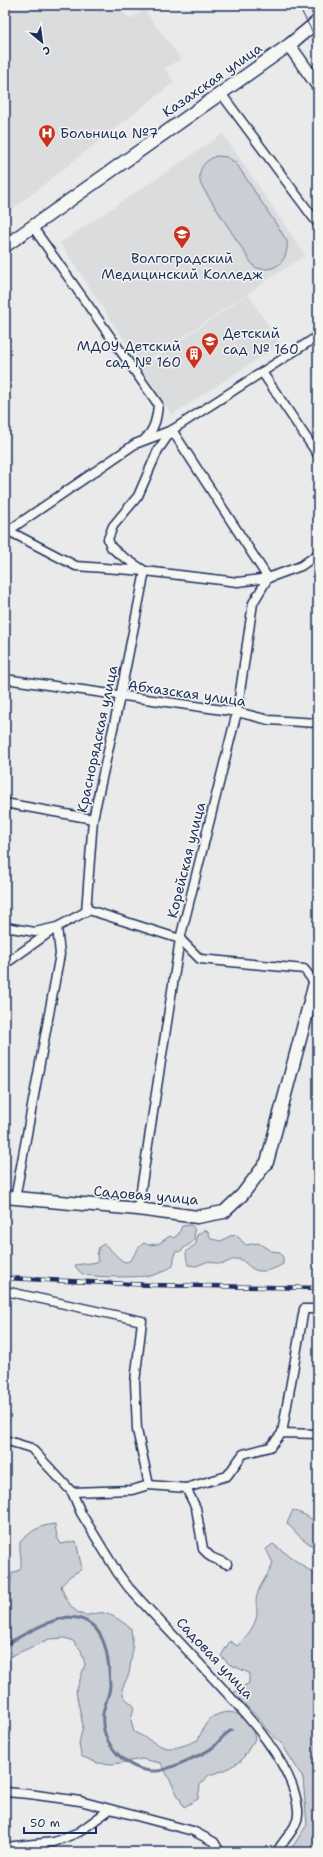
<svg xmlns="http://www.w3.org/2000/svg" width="323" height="1857" font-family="'Shantell Sans',sans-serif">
	<rect width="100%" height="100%" fill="#e9eae9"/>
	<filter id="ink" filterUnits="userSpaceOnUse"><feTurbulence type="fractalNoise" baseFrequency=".025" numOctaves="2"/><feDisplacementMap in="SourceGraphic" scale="8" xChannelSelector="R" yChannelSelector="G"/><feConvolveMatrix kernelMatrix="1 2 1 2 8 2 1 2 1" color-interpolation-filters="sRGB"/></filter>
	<g filter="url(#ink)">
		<g fill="#dadcde">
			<path d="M 5,5 L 113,5 L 131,19 L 144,10 L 181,59 L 165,68 L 174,82 L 5,215 Z"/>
			<path d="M 223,134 L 305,255 L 141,365 L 60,243 Z"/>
			<path d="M 248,294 L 280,344 L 172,415 L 141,368 Z"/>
		</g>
		<g fill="#caced5" stroke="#727e9a">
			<path d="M 216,156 L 227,157 L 236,163 L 287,241 C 289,262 274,274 254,267 L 201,185 C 197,171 202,162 216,156 Z"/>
			<path d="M 191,1225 L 194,1228 C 195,1241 195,1241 184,1248 C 181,1251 180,1252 175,1252 L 173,1266 C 166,1270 157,1275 149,1276 C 138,1277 93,1278 83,1274 C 79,1272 77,1269 75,1265 L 98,1262 L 97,1255 L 99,1247 L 104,1244 C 110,1248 121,1262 125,1262 C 133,1263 135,1248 144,1243 L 148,1245 L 158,1244 L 170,1236 L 173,1238 L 178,1235 L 182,1226 Z"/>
			<path d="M 204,1230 L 208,1232 L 211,1239 L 221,1241 L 230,1236 L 236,1235 L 246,1245 L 258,1243 L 271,1251 L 279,1252 L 283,1257 L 283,1264 C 275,1269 262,1274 253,1269 C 248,1266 245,1262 240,1259 C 225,1259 228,1268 209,1261 L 196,1266 L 188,1265 C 185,1250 184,1253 196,1244 L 197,1235 Z"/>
			<path d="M 293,1510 L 307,1516 L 318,1524 L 318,1550 L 299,1536 L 287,1523 Z"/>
			<path d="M 55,1524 L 57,1537 L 61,1544 L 76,1541 L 82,1569 L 70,1576 L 61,1586 C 65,1598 74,1617 89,1615 C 94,1614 100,1612 104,1613 C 115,1616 123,1622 131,1629 L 133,1648 L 129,1674 L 122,1689 L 124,1697 L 134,1706 L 131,1720 L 134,1732 C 166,1747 162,1755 198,1740 C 201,1733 205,1723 211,1718 C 213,1716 217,1715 219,1714 C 238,1707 252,1722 255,1739 L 241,1761 L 225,1770 L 209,1775 L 200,1785 L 198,1799 L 184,1807 L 161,1763 L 142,1759 L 114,1764 L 97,1763 L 81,1756 L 79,1743 L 83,1726 L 76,1692 L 85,1664 L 81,1650 L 73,1641 L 65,1638 L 49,1639 L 5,1659 L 5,1603 L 10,1593 L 12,1573 L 20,1570 C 23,1564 19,1551 20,1542 C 33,1530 38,1526 55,1524 Z"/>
			<path d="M 273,1544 L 318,1577 L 318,1852 L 289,1852 L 307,1825 L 303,1778 L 282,1744 L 266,1729 L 257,1716 L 233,1693 L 249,1683 L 249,1673 L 229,1664 L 221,1656 L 230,1641 L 237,1646 C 246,1637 257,1625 257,1612 C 257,1606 255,1601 257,1596 C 259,1584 269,1575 273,1563 L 266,1549 Z"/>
		</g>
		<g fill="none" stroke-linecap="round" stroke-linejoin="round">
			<path stroke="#6c7995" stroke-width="3" d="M 5,1645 C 25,1634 46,1621 68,1617 C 71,1617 75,1618 77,1618 C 107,1624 109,1660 110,1685 C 110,1695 104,1704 103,1714 C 100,1744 127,1772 157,1771 C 165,1771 206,1753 212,1748 C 220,1742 222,1735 232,1730"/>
			<g stroke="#1b2f5e" stroke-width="11">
				<g id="street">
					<path d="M 313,5 L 318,13"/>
					<path d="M 220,92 L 318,224"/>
					<path d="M 32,226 L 158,404 C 157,417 155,429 145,439"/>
					<path d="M 262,372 L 318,455"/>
					<path d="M 5,529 L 76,566 L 145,571 L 238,582 L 268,578 L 301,566 L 318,554"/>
					<path d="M 8,531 L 135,444 L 172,430 L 318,336"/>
					<path d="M 5,541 L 8,531"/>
					<path d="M 5,679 L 237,712 L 269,720 L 318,723"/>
					<path d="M 5,803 L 93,819"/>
					<path d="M 86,912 L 93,819 L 120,697 L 145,571 L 119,554 L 111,547 L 108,539 L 113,526 L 138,496 L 158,450 L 172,430 L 268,578"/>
					<path d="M 5,927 L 35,932 L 57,927 L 89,910 L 180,939 L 200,959 L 304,969 L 315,983"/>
					<path d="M 5,964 L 57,927 L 60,954 L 15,1199"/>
					<path d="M 138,1209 L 180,939 L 237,712 L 253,603 L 268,578"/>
					<path d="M 5,1291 L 142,1321 L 135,1382 L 137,1430 L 149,1485"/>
					<path d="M 282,1433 L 304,1309 L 318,1309"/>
					<path d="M 5,1440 L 31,1448 L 72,1492 L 81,1513 L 117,1572 L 129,1588 C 152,1613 176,1638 199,1663 C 232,1699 294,1759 298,1810 C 300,1827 284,1838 277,1852"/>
					<path d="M 186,1488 L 196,1508 L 203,1549 L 211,1557 L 227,1564"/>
					<path d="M 72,1492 L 132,1490 L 149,1485 L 186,1488 L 227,1476 L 243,1454 L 270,1447 L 282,1433 L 318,1434"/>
					<path d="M 5,1792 L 29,1794 L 80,1801 L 193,1831 L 214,1842 L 220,1852"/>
					<path d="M 5,1847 L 54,1842 L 79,1832 L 109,1810"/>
				</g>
			</g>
			<g stroke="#1b2f5e" stroke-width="15">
				<g id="secondary">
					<path d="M 289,45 L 318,86"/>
					<path d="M 5,246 L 289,45 L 318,21"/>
					<path d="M 5,1197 L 138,1209 L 197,1217 L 224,1212 L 242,1195 L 267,1162 L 315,983 L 318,983"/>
				</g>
			</g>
			<use href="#street" stroke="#f6f6f2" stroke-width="8"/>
			<use href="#secondary" stroke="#f6f6f2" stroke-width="12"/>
			<path stroke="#1b2f5e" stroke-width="1" d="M 298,5 L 318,42"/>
			<g stroke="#1b2f5e" stroke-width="4.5">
				<path id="rail" d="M 5,1278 L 152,1285 L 318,1288"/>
			</g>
			<use href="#rail" stroke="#f6f6f2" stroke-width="3" stroke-dasharray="9" stroke-linecap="butt"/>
		</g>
	</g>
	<defs>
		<g id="hospital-pin" transform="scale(0.9)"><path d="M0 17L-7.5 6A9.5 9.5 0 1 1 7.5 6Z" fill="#c8321e" stroke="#f6f6f2"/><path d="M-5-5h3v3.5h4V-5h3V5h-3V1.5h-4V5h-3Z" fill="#fff"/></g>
		<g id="university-pin" transform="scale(0.9)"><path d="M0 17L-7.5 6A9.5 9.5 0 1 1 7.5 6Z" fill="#c8321e" stroke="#f6f6f2"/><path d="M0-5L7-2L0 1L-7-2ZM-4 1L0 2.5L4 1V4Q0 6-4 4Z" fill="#fff"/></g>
		<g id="school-pin" transform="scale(0.9)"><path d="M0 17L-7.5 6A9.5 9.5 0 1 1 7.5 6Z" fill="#c8321e" stroke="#f6f6f2"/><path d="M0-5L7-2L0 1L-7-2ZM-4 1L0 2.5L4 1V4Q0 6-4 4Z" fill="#fff"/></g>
		<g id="building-pin" transform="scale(0.9)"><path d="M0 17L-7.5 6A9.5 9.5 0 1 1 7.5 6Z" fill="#c8321e" stroke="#f6f6f2"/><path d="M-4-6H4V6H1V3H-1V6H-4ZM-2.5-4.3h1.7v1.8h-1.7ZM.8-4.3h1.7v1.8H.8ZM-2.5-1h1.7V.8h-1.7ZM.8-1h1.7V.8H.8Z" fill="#fff"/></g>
	</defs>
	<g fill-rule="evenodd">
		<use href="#hospital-pin" x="47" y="133"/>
		<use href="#university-pin" x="182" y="234"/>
		<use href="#school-pin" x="210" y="341"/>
		<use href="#building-pin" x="194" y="354"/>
	</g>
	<g text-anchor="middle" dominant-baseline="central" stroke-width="3" stroke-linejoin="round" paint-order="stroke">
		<g font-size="14" fill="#1b2f5e" stroke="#f6f6f2">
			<text transform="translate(212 80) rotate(-35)">Казахская улица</text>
			<text transform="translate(187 693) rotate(8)">Абхазская улица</text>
			<text transform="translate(97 739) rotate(-78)">Краснорядская улица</text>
			<text transform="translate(186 860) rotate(-76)">Корейская улица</text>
			<text transform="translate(146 1195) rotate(5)">Садовая улица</text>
			<text transform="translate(215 1658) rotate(47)">Садовая улица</text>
		</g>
		<g font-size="14" fill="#1b2f5e" stroke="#f6f6f2" text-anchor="start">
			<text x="60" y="133">Больница №7</text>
			<text x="182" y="258" text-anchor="middle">Волгоградский<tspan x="182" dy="16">Медицинский Колледж</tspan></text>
			<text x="223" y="333">Детский<tspan x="223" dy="16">сад № 160</tspan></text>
			<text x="181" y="346" text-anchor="end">МДОУ Детский<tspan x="181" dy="16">сад № 160</tspan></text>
		</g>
	</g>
	<rect width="323" height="1857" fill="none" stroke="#f6f6f2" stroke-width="20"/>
	<rect x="10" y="10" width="303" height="1837" fill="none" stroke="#1b2f5e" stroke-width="1.5" filter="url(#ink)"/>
	<g transform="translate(42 42) rotate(151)" stroke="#f6f6f2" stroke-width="3" paint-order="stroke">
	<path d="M0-3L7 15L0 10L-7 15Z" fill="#1b2f5e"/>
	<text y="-6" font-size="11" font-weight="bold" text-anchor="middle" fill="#1b2f5e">С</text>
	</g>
	<path d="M24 1827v6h72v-6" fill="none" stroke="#1b2f5e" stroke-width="2"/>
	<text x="30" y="1827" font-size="12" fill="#1b2f5e" stroke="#f6f6f2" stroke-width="3" paint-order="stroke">50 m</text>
</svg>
